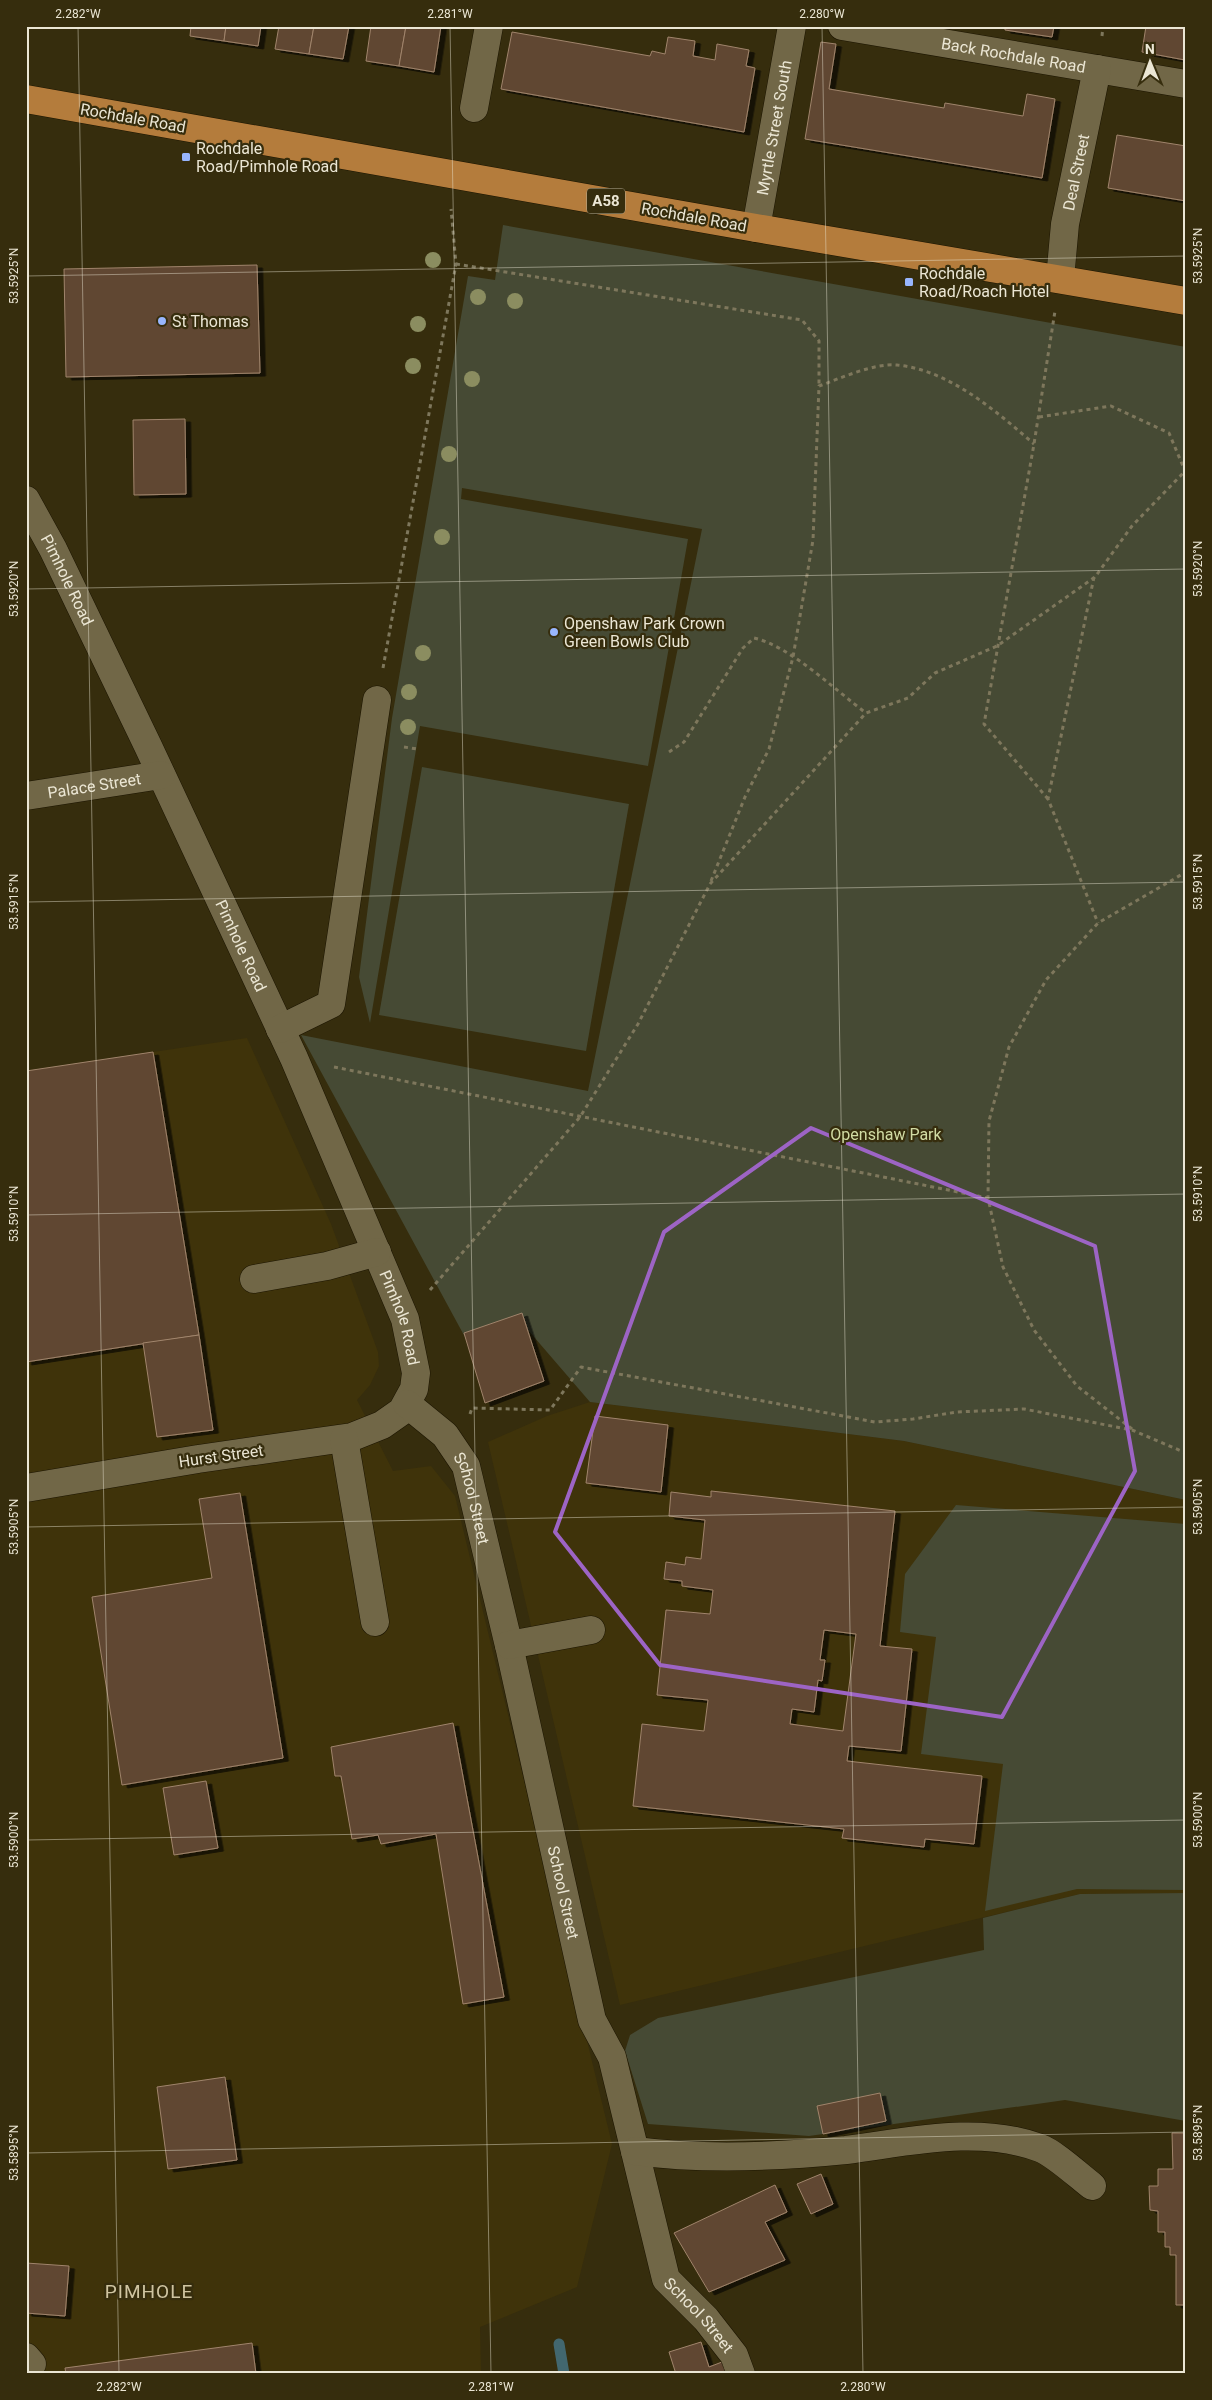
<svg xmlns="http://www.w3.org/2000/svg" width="1212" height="2400" font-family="Roboto,sans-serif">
	<defs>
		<filter id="shadow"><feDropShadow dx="5.5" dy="3" stdDeviation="0" flood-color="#0009"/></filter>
	</defs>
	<rect width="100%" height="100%" fill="#362d0d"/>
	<g fill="#3f330a">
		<path d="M 247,1038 L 331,1224 L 378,1352 L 379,1366 L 370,1385 L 357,1400 L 393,1471 L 431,1466 L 455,1496 L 612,2144 L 577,2287 L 480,2327 L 481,2374 L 26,2374 L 26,1071 Z"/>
		<path d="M 590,1402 L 904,1441 L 1186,1500 L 1186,1893 L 1080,1894 L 620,2005 L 488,1442 L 547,1416 Z"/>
	</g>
	<g fill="#464a34">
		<path d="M 503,225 L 1186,347 L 1186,1500 L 904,1441 L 590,1402 L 528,1330 L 505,1323 L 466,1339 L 301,1035 L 588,1091 L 702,529 L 462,488 L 461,499 L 688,539 L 648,766 L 420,726 L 370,1023 L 359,977 L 392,718 L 468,276 L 495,280 Z"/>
		<path d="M 422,767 L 629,804 L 586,1051 L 379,1015 Z"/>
		<path d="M 956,1505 L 1186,1524 L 1186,1890 L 1077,1889 L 985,1911 L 1003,1764 L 921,1754 L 936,1637 L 900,1632 L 905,1574 Z"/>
		<path d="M 1186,1893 L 1186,2121 L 1065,2100 L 809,2136 L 648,2124 L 625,2051 L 630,2035 L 658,2018 L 984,1950 L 983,1918 L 1080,1894 Z"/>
	</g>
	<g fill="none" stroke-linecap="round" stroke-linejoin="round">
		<path stroke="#42676f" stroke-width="11" d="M 559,2344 L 564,2374"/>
	</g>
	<g fill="#604731" stroke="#a0846c" fill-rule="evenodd" filter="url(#shadow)">
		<path d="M 191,26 L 226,26 L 224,41 L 190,36 Z"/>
		<path d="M 226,26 L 261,26 L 258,46 L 224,41 Z"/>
		<path d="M 279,26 L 314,26 L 309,54 L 275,49 Z"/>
		<path d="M 314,26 L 349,26 L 343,59 L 309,54 Z"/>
		<path d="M 371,26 L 406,26 L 399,66 L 366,61 Z"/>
		<path d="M 406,26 L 441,26 L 434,72 L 399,66 Z"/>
		<path d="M 1005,26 L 1054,26 L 1052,37 L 1005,30 Z"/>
		<path d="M 1146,26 L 1186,26 L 1185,60 L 1142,52 Z"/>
		<path d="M 512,32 L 650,56 L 652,51 L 665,54 L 668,37 L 695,41 L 693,56 L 715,60 L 717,44 L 749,50 L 746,66 L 755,68 L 744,132 L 501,89 Z"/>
		<path d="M 821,42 L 836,44 L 829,89 L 944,108 L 945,103 L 1023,116 L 1027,94 L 1055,99 L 1042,178 L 805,139 Z"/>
		<path d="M 1117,135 L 1186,146 L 1186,201 L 1108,188 Z"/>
		<path d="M 257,265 L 260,373 L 66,377 L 64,269 Z"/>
		<path d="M 185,419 L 186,494 L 134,495 L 133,420 Z"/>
		<path d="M 153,1052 L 199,1335 L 26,1362 L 26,1071 Z"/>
		<path d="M 522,1313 L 544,1381 L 485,1403 L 464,1333 Z"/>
		<path d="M 199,1335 L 213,1430 L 157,1437 L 143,1343 Z"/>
		<path d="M 595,1416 L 668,1425 L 661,1492 L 586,1483 Z"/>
		<path d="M 711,1491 L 895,1511 L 880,1646 L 912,1649 L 901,1751 L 849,1746 L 847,1761 L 982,1776 L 974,1844 L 925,1839 L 924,1847 L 842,1838 L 844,1829 L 633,1806 L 642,1724 L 704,1731 L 708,1700 L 657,1695 L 666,1610 L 710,1614 L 713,1590 L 682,1586 L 682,1581 L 664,1579 L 666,1562 L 685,1565 L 686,1557 L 701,1559 L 705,1520 L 669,1516 L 671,1492 L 711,1497 ZM 824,1630 L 856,1634 L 843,1731 L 790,1724 L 792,1709 L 814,1712 L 818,1680 L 822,1681 L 825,1660 L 820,1660 Z"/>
		<path d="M 240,1493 L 283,1758 L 122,1785 L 92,1597 L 212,1578 L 199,1499 Z"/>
		<path d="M 453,1723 L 504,1997 L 463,2004 L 436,1834 L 381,1844 L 378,1835 L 352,1839 L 341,1776 L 335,1776 L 331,1747 Z"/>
		<path d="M 206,1781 L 218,1848 L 174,1855 L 163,1788 Z"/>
		<path d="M 225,2077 L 237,2160 L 168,2169 L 157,2087 Z"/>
		<path d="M 880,2093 L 886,2121 L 823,2134 L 817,2106 Z"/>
		<path d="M 1172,2133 L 1186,2133 L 1186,2305 L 1176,2305 L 1176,2255 L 1170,2255 L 1170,2247 L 1165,2247 L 1165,2232 L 1158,2232 L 1158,2211 L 1150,2210 L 1149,2186 L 1158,2186 L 1158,2169 L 1173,2169 Z"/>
		<path d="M 821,2174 L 833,2204 L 811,2214 L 797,2184 Z"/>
		<path d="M 775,2185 L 787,2212 L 765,2222 L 785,2260 L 709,2292 L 674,2233 Z"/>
		<path d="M 26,2263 L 69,2266 L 65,2316 L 26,2313 Z"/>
		<path d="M 701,2342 L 709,2367 L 722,2362 L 726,2374 L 676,2374 L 669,2352 Z"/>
		<path d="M 252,2343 L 256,2374 L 66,2374 L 65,2368 Z"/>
	</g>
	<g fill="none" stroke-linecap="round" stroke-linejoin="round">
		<g stroke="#1c1501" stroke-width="29">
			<g id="minor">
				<path id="s1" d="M 842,26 L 1186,84"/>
				<path d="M 474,108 L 489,26"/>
				<path id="s2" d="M 756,228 L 792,26"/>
				<path id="s3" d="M 1060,279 L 1065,224 L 1097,69"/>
				<path id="s4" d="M 26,500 L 53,549 L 148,746 L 294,1058 L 405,1319 L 416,1373 L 414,1389 L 402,1411 L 382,1425 L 352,1437 L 198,1459 L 26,1488"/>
				<path id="s5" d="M 26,796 L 161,775"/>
				<path d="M 280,1029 L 331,1004 L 377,700"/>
				<path d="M 254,1279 L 327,1266 L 377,1252"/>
				<path id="s6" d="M 407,1404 L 445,1435 L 466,1466 L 510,1650 L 592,2020 L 612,2057 L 666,2279 L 706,2319 L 734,2355 L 741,2374"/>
				<path d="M 344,1439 L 375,1622"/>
				<path d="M 509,1645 L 591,1630"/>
				<path d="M 635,2151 C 704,2160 776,2157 846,2150 C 909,2142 978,2125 1040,2148 C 1054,2153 1079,2176 1092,2186"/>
				<path d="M 26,2357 L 32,2364"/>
			</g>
		</g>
		<g stroke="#1c1501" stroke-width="29">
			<path id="highway" d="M 26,99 L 756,228 L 1186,301"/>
		</g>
		<g stroke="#7e775c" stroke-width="3" stroke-dasharray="4 4" stroke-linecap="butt">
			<path d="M 1102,36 L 1103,26"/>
			<path d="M 456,264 L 802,320 L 819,341 L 819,386"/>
			<path d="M 1039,417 L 1111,406 L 1169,433 L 1185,471"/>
			<path d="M 1094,577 L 1048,799 L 1098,923"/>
			<path d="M 383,668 L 456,264 L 451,209"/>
			<path d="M 404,747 L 417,749"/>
			<path d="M 669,752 L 684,742 L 743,648 L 754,638 C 790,646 835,690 866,713"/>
			<path d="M 1048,799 L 984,724 L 1034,444 L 1055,311"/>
			<path d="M 711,881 L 745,797 L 769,749 L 793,657 L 813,540 L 819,386 C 841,378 874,363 897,365 C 949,370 996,411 1034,444"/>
			<path d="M 334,1067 L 988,1198"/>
			<path d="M 430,1290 L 580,1117 L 638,1024 L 710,884 L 866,713 L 908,698 L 935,673 L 997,646 L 1095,577 L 1132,526 L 1186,470"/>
			<path d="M 470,1414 L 472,1408 L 550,1410 L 581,1367 L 875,1422 L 913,1419 L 957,1412 L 1024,1409 L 1132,1430 L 1186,1453"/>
			<path d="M 1132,1429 L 1077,1386 L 1034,1330 L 1003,1267 L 988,1198 L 989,1121 L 1009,1047 L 1046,980 L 1098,923 L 1186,872"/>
		</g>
		<use href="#minor" stroke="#716747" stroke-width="28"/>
		<use href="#highway" stroke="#b47c3c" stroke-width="28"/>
	</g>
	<g fill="#8b8d60">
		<circle cx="433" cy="260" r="8"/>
		<circle cx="478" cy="297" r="8"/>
		<circle cx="515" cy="301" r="8"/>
		<circle cx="418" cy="324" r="8"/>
		<circle cx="413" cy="366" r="8"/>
		<circle cx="472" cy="379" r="8"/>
		<circle cx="449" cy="454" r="8"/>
		<circle cx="442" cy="537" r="8"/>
		<circle cx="423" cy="653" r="8"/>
		<circle cx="409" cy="692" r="8"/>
		<circle cx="408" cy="727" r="8"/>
	</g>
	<path fill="none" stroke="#9d64c5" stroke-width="4" stroke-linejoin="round" d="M 811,1128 L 1095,1246 L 1135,1471 L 1002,1717 L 660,1665 L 555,1532 L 664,1232 Z"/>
	<path fill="none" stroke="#ebe6d4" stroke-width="1" stroke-opacity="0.45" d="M 78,26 L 119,2374M 450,26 L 491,2374M 822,26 L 863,2374M 26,276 L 1186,256M 26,589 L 1186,569M 26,902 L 1186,882M 26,1215 L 1186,1194M 26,1527 L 1186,1507M 26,1840 L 1186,1820M 26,2153 L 1186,2132"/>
	<g fill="#98b5fd" stroke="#362d0d" stroke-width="2">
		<rect x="181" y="152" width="10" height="10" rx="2.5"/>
		<rect x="904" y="277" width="10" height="10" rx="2.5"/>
		<circle cx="162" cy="321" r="5"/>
		<circle cx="554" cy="632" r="5"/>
	</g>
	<g text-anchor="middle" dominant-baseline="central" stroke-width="4.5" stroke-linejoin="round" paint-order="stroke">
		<rect fill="#362d0d" stroke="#b5ae98" stroke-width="1" x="587" y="188.5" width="38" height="25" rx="4"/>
		<g font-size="15" font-weight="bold" fill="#ebe6d4">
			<text x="606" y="201">A58</text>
		</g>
		<g font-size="16" fill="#ebe6d4" stroke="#362d0d">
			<text stroke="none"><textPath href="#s1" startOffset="174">Back Rochdale Road</textPath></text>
			<text transform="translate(133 118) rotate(10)">Rochdale Road</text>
			<text stroke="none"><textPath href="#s2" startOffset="102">Myrtle Street South</textPath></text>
			<text stroke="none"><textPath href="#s3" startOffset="108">Deal Street</textPath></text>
			<text transform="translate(694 217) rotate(10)">Rochdale Road</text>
			<text stroke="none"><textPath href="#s4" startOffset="90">Pimhole Road</textPath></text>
			<text stroke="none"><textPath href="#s5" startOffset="69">Palace Street</textPath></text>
			<text stroke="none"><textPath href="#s4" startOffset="495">Pimhole Road</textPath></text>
			<text stroke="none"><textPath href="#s4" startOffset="900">Pimhole Road</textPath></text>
			<text transform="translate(221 1456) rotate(-8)">Hurst Street</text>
			<text stroke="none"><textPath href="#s6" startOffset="119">School Street</textPath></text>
			<text stroke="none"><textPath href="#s6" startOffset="524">School Street</textPath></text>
			<text stroke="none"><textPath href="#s6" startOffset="974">School Street</textPath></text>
		</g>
		<g font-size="16" fill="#ebe6d4" stroke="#362d0d" text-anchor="start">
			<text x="196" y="148">Rochdale<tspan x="196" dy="18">Road/Pimhole Road</tspan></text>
			<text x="919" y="273">Rochdale<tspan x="919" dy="18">Road/Roach Hotel</tspan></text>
			<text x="172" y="321">St Thomas</text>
			<text x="564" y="623">Openshaw Park Crown<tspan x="564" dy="18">Green Bowls Club</tspan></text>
		</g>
		<g font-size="16" fill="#d1dba4" stroke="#362d0d">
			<text x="886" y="1134">Openshaw Park</text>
		</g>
		<g font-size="19" letter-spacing="1" fill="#cfc4a1" stroke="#362d0d">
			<text x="149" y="2291">PIMHOLE</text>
		</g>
	</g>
	<rect width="1212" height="2400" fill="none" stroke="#362d0d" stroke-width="55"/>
	<g transform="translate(1150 62) rotate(359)" stroke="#362d0d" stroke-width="4" paint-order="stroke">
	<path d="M0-4L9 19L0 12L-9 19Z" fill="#ebe6d4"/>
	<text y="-8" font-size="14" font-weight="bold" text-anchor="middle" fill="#ebe6d4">N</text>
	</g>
	<rect x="28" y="28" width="1156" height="2344" fill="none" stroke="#ebe6d4" stroke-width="2"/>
	<g font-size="12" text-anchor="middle" fill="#ebe6d4">
		<text x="78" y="18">2.282°W</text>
		<text x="450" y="18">2.281°W</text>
		<text x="822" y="18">2.280°W</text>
		<text transform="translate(1198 256) rotate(-90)" y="4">53.5925°N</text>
		<text transform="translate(14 276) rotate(-90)" y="4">53.5925°N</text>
		<text transform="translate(1198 569) rotate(-90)" y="4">53.5920°N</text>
		<text transform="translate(14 589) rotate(-90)" y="4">53.5920°N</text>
		<text transform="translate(1198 882) rotate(-90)" y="4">53.5915°N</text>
		<text transform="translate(14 902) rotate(-90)" y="4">53.5915°N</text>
		<text transform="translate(1198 1194) rotate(-90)" y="4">53.5910°N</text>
		<text transform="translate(14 1214) rotate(-90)" y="4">53.5910°N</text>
		<text transform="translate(1198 1507) rotate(-90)" y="4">53.5905°N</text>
		<text transform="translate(14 1527) rotate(-90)" y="4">53.5905°N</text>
		<text transform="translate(1198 1820) rotate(-90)" y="4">53.5900°N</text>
		<text transform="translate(14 1840) rotate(-90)" y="4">53.5900°N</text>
		<text transform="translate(1198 2133) rotate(-90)" y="4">53.5895°N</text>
		<text transform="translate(14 2153) rotate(-90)" y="4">53.5895°N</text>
		<text x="119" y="2391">2.282°W</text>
		<text x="491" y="2391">2.281°W</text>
		<text x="863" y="2391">2.280°W</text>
	</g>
</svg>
